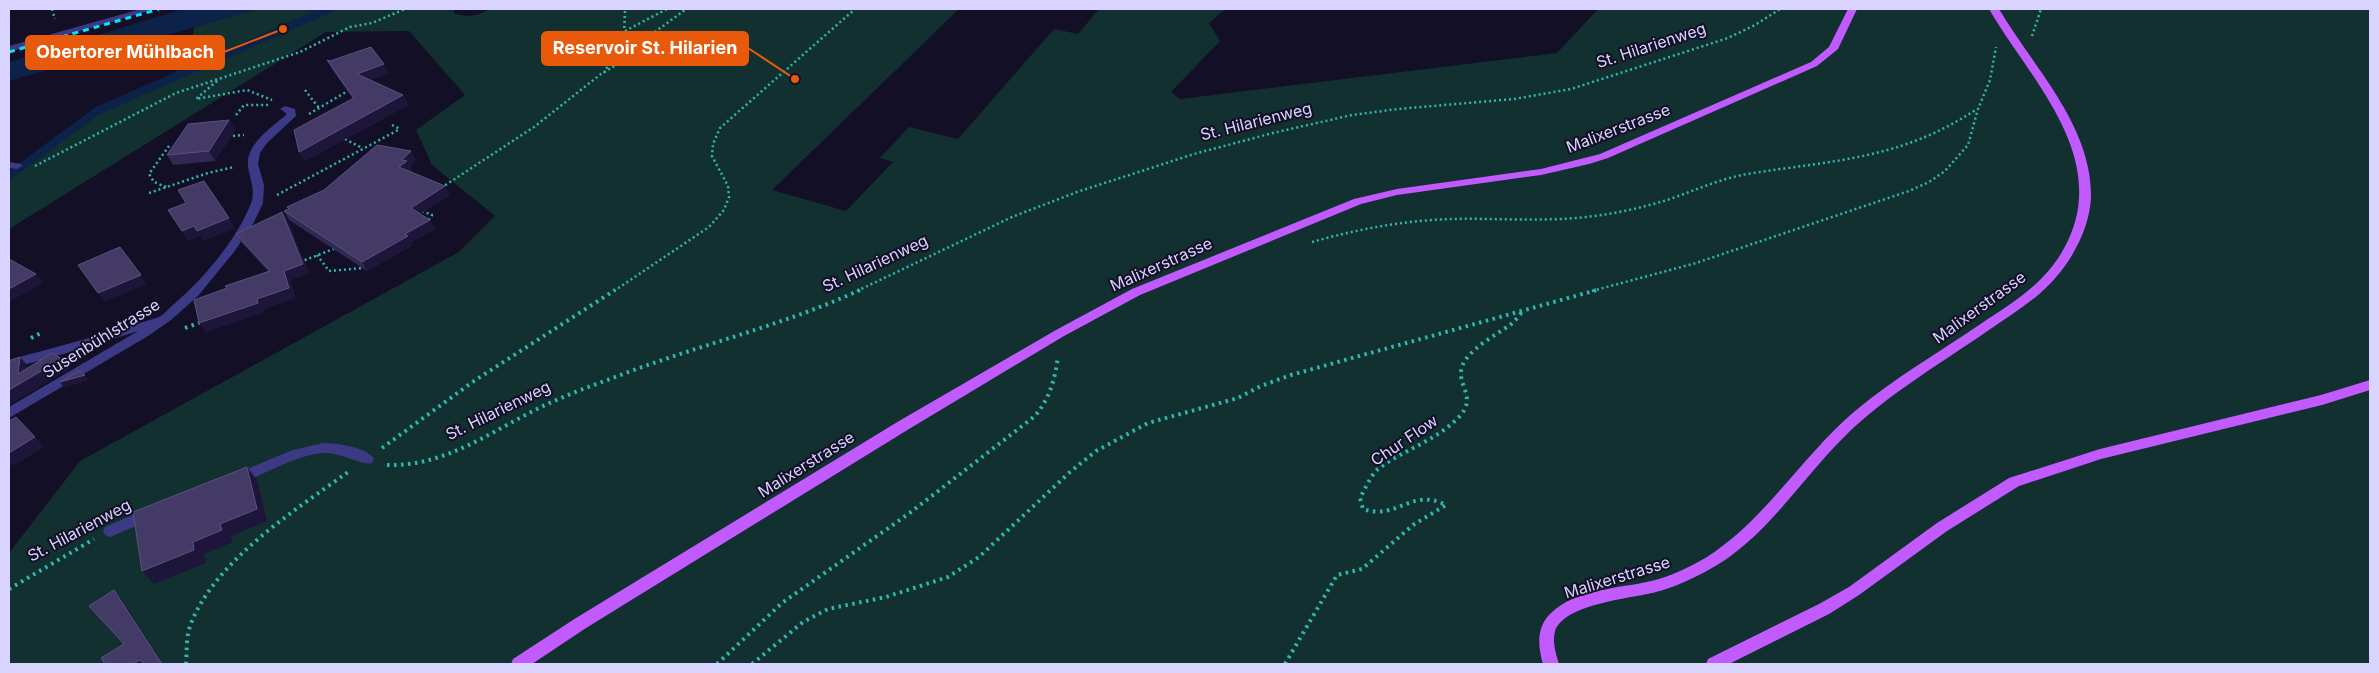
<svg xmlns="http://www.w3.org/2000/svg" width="2379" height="673" font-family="Inter,sans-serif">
	<rect width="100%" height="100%" fill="#130f26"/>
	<path fill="#12302f" d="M 257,9 L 454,9 L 454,13 C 466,18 479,16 489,9 L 959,9 L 772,190 L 846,211 L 893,162 L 880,158 L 909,127 L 958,139 L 1054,29 L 1078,34 L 1099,9 L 1226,9 L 1209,23 L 1220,41 L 1171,92 L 1180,99 L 1557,53 L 1598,9 L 2370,9 L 2370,664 L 9,664 L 9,553 L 80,461 L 459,252 L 495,216 L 432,165 L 416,130 L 465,95 L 409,31 L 326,32 L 9,229 L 9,179 L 96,115 L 190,64 L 194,27 Z"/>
	<path fill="#0c2248" d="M 183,9 L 257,9 L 9,81 L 9,62 Z"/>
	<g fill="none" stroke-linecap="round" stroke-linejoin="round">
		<path stroke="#0c2248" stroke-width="8" d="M 9,176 L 97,111 L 329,9"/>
		<g stroke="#2fb8b0" stroke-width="2.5" stroke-dasharray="2 3" stroke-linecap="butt">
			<path d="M 52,9 L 55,19"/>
			<path d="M 625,31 L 667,9"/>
			<path d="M 2032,36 L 2041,9"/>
			<path d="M 604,73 L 624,36 L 625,9"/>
			<path d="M 217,81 L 196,99 L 247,90 L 272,100"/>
			<path d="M 305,90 L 319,108"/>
			<path d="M 309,114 L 351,89"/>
			<path d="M 236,115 L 244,105 L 268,105"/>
			<path d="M 392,125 L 400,129"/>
			<path d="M 233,136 L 244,135"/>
			<path d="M 345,139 L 362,148"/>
			<path d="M 35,166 L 176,93 L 300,52 L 350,27 L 372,23 L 405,9"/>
			<path d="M 166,187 L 154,182 L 149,174 L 169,146"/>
			<path d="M 441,188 L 534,127 L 601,74 L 626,59 L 651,35 L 686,9"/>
			<path d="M 149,193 L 208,173 L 234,167"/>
			<path d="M 277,195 L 400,129"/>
			<path d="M 422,211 L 432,215 L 428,221"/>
			<path d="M 1312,242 C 1358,229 1406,220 1454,219 C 1498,218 1542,222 1586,217 C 1614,214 1641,208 1667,200 C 1694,191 1719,179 1747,174 C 1834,160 1900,160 1977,109"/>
			<path d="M 317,255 L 329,271 L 363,268"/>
			<path d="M 300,262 L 336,248"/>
			<path d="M 614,291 L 709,227 L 724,210 L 729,197 L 728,186 L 712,156 L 713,144 L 720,128 L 855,9"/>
			<path d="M 857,291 L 1012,217 L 1077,192 L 1194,154 L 1273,133 L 1352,115 L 1398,109 L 1514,99 L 1571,89 L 1728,38 L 1755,25 L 1780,9"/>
			<path d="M 1592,291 L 1696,263 L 1909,191 L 1929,182 L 1945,171 L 1968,145 L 1978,109 L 1990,80 L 1996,47"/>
		</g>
		<g stroke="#2fb8b0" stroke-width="4" stroke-dasharray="2.5 4.5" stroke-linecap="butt">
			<path d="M 185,328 L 201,322"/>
			<path d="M 31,338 L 41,333"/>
			<path d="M 382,448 L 474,381 L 615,290"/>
			<path d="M 387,465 C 443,467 489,433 537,409 C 563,396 591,386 618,376 C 698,345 782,326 860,290"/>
			<path d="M 9,589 L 94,539"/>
			<path d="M 186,664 C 187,652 186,638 190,626 C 214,561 294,511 348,472"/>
			<path d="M 717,664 L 782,603 L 911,512 L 1035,416 C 1050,398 1055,379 1058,356"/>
			<path d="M 752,664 L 803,622 L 828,609 L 886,597 L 948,577 L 979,557 L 1070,472 L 1096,451 L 1148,423 L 1238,398 L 1261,386 L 1291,375 L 1597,290"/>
			<path d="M 1285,664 L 1337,575 L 1362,569 L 1413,525 L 1446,505 C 1411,487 1397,521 1363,509 L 1360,498 C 1365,489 1371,475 1378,469 C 1403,450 1436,441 1459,417 C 1478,397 1456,385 1462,367 C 1467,350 1496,335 1510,325 C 1515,321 1519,316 1523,311"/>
		</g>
		<g fill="#3d3a85" fill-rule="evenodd">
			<path d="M 141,9 L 155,9 L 9,52 L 9,46 Z"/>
			<path d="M 285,106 L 295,109 L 296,116 L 267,143 L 260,153 L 258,164 L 264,185 L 263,203 L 253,224 L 234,252 L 198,296 L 171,320 L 148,336 L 9,418 L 9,407 L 138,331 L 85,348 L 9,369 L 9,360 C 59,346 111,333 159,317 C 164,315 169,308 173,305 C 204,278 234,243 250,206 C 257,191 249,179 248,165 C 246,144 272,127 286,115 L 286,113 L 280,109 Z"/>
			<path d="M 9,162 L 21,164 L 22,166 L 17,169 L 9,168 Z"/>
			<path d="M 323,443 C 336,443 367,447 374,459 L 372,463 C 363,466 340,452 324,453 C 293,455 266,475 237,484 L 232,483 L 230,479 L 232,475 L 293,450 Z"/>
			<path d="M 149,508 L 154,510 L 156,514 L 154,518 L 115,535 L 110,537 L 105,535 L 103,531 L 105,527 Z"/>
		</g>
		<g fill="#c25bff" fill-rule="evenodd">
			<path d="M 1848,9 L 1857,9 L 1838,49 L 1817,66 L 1608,158 L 1589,164 L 1541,175 L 1397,195 L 1361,204 L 1140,295 L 1064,336 L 909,429 L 586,628 L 532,664 L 511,664 L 513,659 L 576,618 L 899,421 L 1056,330 L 1132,289 L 1354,199 L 1397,189 L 1541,169 L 1600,154 L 1811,62 L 1829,47 Z"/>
			<path d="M 1989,9 L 1999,9 C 2033,67 2092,125 2091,197 C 2090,225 2075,255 2057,276 C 2038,299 2011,315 1986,332 C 1938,365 1887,395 1846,435 C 1799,481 1765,541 1705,572 C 1689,580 1673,588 1656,592 C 1630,599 1566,603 1555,631 C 1552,642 1556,654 1559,664 L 1543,664 C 1538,647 1536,628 1550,614 C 1577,587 1624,589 1659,579 C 1675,574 1692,566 1707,557 C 1766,519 1802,456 1855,411 C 1894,378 1940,352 1982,323 C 2006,307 2032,291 2050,269 C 2066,250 2078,223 2079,198 C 2083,129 2022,66 1989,9 Z"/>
			<path d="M 2370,380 L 2370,390 L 2322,405 L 2101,459 L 2019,486 L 1947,531 L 1859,595 L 1829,614 L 1729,664 L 1706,664 L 1708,659 L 1819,604 L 1849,587 L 1937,523 L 2009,478 L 2100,449 L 2321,395 Z"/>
		</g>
		<path stroke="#00e5ff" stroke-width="3" stroke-dasharray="6 5" stroke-linecap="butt" d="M 9,52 L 159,9"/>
	</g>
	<g fill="#312854">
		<path d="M 327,60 L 330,61 L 384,64 L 389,73 L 370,80 L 403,95 L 408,105 L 305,161 L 299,152 L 353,99 L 332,69 Z"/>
		<path d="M 229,120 L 235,130 L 215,161 L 173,165 L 167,155 Z"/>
		<path d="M 416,160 L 410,165 L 412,169 L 409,172 L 450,195 L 420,214 L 435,229 L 411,242 L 413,245 L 367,271 L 289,220 L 284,211 L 289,209 L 287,207 Z"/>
		<path d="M 282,212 L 288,221 L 309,273 L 290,280 L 295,298 L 263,309 L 264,312 L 206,332 L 227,288 L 268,271 L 242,243 L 236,234 Z"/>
	</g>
	<g fill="#1d163a">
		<path d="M 56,9 L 67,9 L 58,11 Z"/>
		<path d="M 9,14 L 12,21 L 9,22 Z"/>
		<path d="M 384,64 L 389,73 L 362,83 L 357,74 Z"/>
		<path d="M 403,95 L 408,105 L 305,161 L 299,152 Z"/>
		<path d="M 229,120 L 235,130 L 215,161 L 209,151 Z"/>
		<path d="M 411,151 L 416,160 L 410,165 L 412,169 L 404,176 L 399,167 L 402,160 Z"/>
		<path d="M 445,186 L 450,195 L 415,217 L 411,208 Z"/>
		<path d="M 282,212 L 288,221 L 309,273 L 290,280 L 295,298 L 263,309 L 264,312 L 206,332 L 199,323 L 257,299 L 284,271 Z"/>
		<path d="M 229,218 L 235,228 L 203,241 L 200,236 L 188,241 L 182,231 L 194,226 Z"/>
		<path d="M 430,220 L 435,229 L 411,242 L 413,245 L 367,271 L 362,262 L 405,234 Z"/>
		<path d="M 120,247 L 147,284 L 105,302 L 98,293 Z"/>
		<path d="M 36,274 L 43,283 L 9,302 L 9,289 Z"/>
		<path d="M 20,357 L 29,367 L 27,380 L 62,359 L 70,369 L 9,405 L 9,390 L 18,374 Z"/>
		<path d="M 85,375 L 89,380 L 64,388 L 60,382 Z"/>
		<path d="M 35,437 L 44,447 L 13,466 L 9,461 L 9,453 Z"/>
		<path d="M 247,467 L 257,480 L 267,521 L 231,536 L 233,542 L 204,554 L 206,563 L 154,584 L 142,571 L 193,542 L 220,524 Z"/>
		<path d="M 114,590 L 119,595 L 163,664 L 162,664 Z"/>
		<path d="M 140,660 L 144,664 L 133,664 Z"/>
	</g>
	<g fill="#433a66" stroke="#5a527e">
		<path d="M 371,47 L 384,64 L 357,74 L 403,95 L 299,152 L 294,130 L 354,98 L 327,60 L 330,61 Z"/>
		<path d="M 229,120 L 209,151 L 167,155 L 188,124 Z"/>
		<path d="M 377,145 L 411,151 L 402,160 L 407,161 L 399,167 L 445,186 L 411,208 L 430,220 L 405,234 L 408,236 L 362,262 L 284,211 L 289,209 L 287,207 L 324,190 Z"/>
		<path d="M 204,181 L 229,218 L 197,231 L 194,226 L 182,231 L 168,210 L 186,203 L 178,190 Z"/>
		<path d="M 282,212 L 303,264 L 284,271 L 289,288 L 257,299 L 258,303 L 199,323 L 194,300 L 227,288 L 225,286 L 270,271 L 236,234 Z"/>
		<path d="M 120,247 L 141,275 L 98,293 L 78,265 Z"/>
		<path d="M 9,259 L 36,274 L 9,289 Z"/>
		<path d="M 52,353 L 62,359 L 9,390 L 9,361 L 20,357 L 18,374 Z"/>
		<path d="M 79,371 L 85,375 L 60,382 Z"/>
		<path d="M 16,417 L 35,437 L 9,453 L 9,421 Z"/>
		<path d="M 247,467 L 257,509 L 220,524 L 222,530 L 193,542 L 194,550 L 142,571 L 133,512 Z"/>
		<path d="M 114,590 L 162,664 L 144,664 L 140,660 L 133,664 L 105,664 L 101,658 L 124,644 L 89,606 Z"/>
	</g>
	<g text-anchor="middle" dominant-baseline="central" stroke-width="4" stroke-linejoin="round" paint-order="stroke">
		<g font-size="16" fill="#d9d4ff" stroke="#130f26">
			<text transform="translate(1651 45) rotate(-18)">St. Hilarienweg</text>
			<text transform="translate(1256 121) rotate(-14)">St. Hilarienweg</text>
			<text transform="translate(1618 128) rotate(-21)">Malixerstrasse</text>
			<text transform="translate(875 263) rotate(-25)">St. Hilarienweg</text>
			<text transform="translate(1161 264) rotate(-24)">Malixerstrasse</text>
			<text transform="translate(1979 307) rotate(-36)">Malixerstrasse</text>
			<text transform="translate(101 338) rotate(-32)">Susenbühlstrasse</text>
			<text transform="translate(498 410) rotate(-26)">St. Hilarienweg</text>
			<text transform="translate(1404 440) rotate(-34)">Chur Flow</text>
			<text transform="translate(806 464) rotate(-32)">Malixerstrasse</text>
			<text transform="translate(79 530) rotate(-28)">St. Hilarienweg</text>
			<text transform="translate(1617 577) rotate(-17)">Malixerstrasse</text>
		</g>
	</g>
	<path fill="none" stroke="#e8590c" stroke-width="2" d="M795 79L748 48M283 29L224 52"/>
	<g fill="#e8590c" stroke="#130f26" stroke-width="2">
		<circle cx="795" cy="79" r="5"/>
		<circle cx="283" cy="29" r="5"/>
	</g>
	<g fill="#e8590c" stroke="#e8590c" stroke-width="2">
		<rect x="542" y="32" width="206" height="33" rx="5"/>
		<rect x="26" y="36" width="198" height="33" rx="5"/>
	</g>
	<g font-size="18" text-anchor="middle" font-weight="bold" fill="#fff">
		<text x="645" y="54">Reservoir St. Hilarien</text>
		<text x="125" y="58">Obertorer Mühlbach</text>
	</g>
	<rect width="2379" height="673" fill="none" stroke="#d9d4ff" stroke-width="20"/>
</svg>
